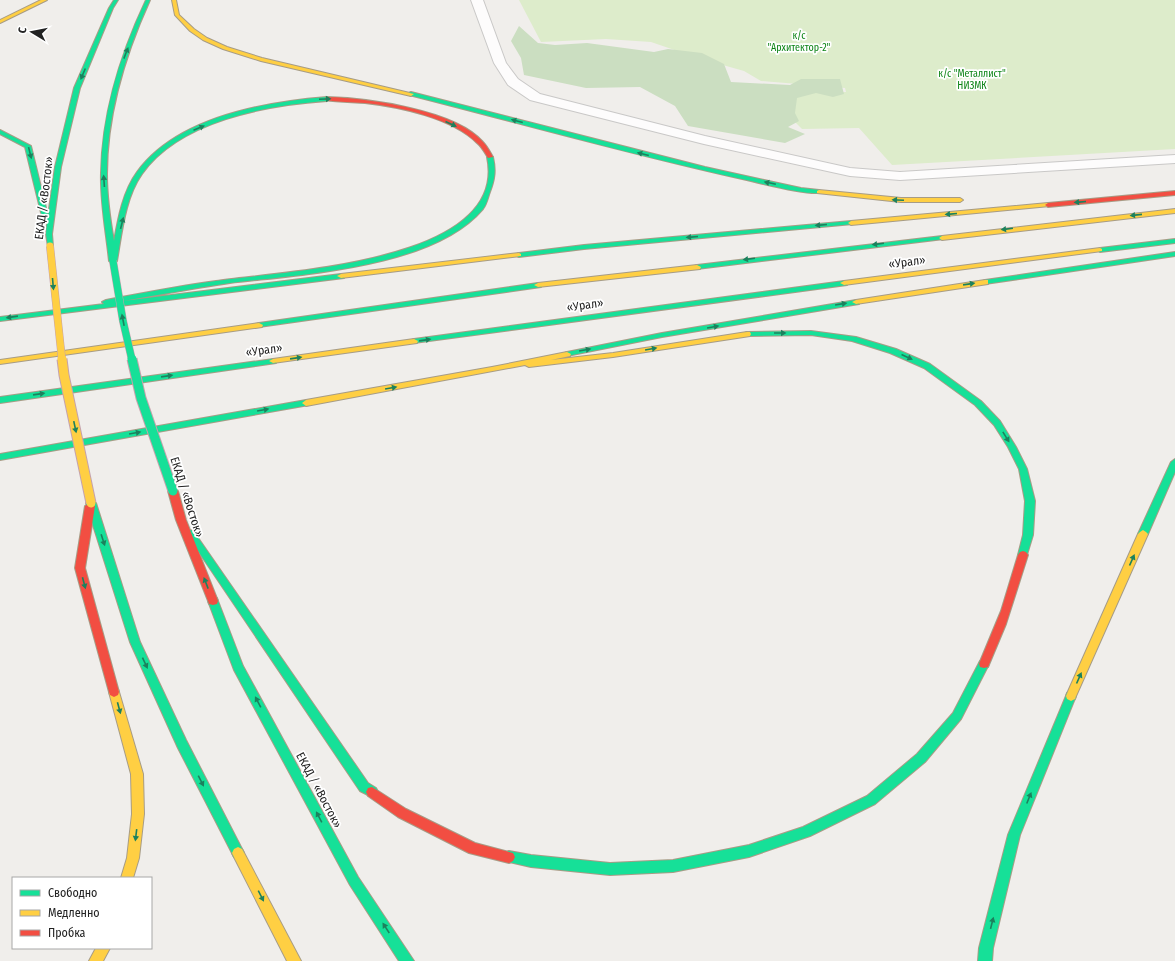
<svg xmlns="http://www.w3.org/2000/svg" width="1175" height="961" font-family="'Fira Sans Condensed',sans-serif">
	<rect width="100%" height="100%" fill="#f0eeeb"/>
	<path fill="#ddeccb" d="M 519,0 L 1175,0 L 1175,149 L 892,165 L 859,128 L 802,129 L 767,94 L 846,92 L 845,88 L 761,81 L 744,71 L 698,58 L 651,42 L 606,39 L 541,42 Z"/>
	<path fill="#cbdec1" d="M 519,26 L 538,43 L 555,45 L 587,43 L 654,52 L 668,49 L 702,53 L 724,64 L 731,82 L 790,85 L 801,79 L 840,79 L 844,94 L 833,97 L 816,93 L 797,98 L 795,113 L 799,121 L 788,127 L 805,134 L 785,143 L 688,126 L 675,106 L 640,87 L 586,88 L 524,75 L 521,58 L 511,41 Z"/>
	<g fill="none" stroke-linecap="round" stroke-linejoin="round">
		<g stroke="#c9c8c7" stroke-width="2">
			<path id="street" d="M 471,0 L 483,0 L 506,63 L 518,79 L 540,94 L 705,136 L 850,168 L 900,172 L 1175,155 L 1175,163 L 900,180 L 850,176 L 704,144 L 530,100 L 508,85 L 494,63 Z"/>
		</g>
		<g stroke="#a79c86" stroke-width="2">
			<g id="fast">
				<path d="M 114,0 L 118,0 L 113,8 L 80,88 L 61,167 L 52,234 L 53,246 L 52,247 L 48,247 L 46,234 L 47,223 L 43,221 L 25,147 L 0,134 L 0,130 L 31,146 L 48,216 L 55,167 L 74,88 L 109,8 Z"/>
				<path d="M 146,0 L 150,0 C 125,55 107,113 107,174 C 107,196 110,218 114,241 C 118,218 123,191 137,172 C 177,117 264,102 327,97 L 330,99 L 327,101 C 267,105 179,121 142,174 C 125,198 122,233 117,261 L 113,263 L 109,261 C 106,232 100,202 101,173 C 102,112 120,55 146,0 Z"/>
				<path d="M 411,92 L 705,167 L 801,188 L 819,190 L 822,192 C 815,197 763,184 751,181 C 636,156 523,124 409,95 L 409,93 Z"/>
				<path d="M 490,155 L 493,157 C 496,170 495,179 490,192 C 488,197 487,204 483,209 C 433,268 303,274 230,283 C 194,288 159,295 123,301 L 341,274 L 344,274 L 344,278 L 0,321 L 0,317 L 104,304 L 102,302 L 106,300 C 143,293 179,286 216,281 C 282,271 510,263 487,157 Z"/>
				<path d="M 851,221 L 854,223 L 853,224 L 584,249 L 519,257 L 515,255 L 519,253 L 584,245 Z"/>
				<path d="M 942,236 L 945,238 L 944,239 L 697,269 L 693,267 L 697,265 Z"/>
				<path d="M 1175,239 L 1175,243 L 1100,252 L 1097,250 L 1100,248 Z"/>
				<path d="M 1175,252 L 1175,256 L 985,284 L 981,282 L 985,280 Z"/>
				<path d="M 844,281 L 847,281 L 847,285 L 414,343 L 410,341 L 414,339 Z"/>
				<path d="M 538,283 L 542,285 L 541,287 L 259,327 L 255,325 L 259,323 Z"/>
				<path d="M 856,300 L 859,300 L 859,304 L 662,337 L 567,356 L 563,354 L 567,352 L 662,333 Z"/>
				<path d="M 811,331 L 856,337 L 896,349 L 930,364 L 981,401 L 1000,421 L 1016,447 L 1027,469 L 1035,501 L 1033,535 L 1026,558 L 1020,558 L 1018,555 L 1023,535 L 1025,501 L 1019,469 L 1008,447 L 994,425 L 975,405 L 924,368 L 890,353 L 852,341 L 811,335 L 747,336 L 743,334 L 747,332 Z"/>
				<path d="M 273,359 L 277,361 L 276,363 L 0,403 L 0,397 Z"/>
				<path d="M 306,400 L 309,401 L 310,403 L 309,405 L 0,460 L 0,454 Z"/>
				<path d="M 1175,459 L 1175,472 L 1148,534 L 1146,536 L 1140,536 L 1138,534 L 1171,462 Z"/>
				<path d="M 91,500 L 96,503 L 140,642 L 186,740 L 242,849 L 244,853 L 242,857 L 238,859 L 234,857 L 178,748 L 130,642 L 86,503 Z"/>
				<path d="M 191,530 L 194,532 L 368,783 L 376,788 L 378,792 L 376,796 L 372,797 L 360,791 L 188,536 L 186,534 L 188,532 Z"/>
				<path d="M 213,597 L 217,598 L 218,601 L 243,666 L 358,877 L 414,961 L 399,961 L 350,885 L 234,670 L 208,601 L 209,598 Z"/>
				<path d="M 984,660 L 988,661 L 989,664 L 961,719 L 925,762 L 875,804 L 810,836 L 749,857 L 673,872 L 610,875 L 531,867 L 505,861 L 503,857 L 505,853 L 509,851 L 531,855 L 610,863 L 673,860 L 749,845 L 803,827 L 867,796 L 917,754 L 953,713 L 980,661 Z"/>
				<path d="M 1071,691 L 1075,693 L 1076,696 L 1020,835 L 993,948 L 992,961 L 978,961 L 979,948 L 1008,835 L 1066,696 L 1067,693 Z"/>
			</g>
		</g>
		<g stroke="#a79c86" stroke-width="2">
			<g id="slow">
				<path d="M 41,0 L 47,0 L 0,23 L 0,20 Z"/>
				<path d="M 172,0 L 176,0 L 179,15 L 194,29 L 207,38 L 227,47 L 262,58 L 414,94 L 411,96 L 261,61 L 223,49 L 203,40 L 190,31 L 175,15 Z"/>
				<path d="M 819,190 L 901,198 L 960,198 L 963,200 L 960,202 L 901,202 L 817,193 L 817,191 Z"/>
				<path d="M 1048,203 L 1050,204 L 1050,206 L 851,225 L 848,223 L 851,221 Z"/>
				<path d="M 1175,209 L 1175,213 L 942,240 L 939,238 L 942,236 Z"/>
				<path d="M 1100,248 L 1102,249 L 1102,251 L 844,285 L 840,283 L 844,281 Z"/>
				<path d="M 519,253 L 521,254 L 521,256 L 341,278 L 337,276 L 341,274 Z"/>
				<path d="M 697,265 L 701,267 L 700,269 L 538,287 L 534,285 L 538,283 Z"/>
				<path d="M 985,280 L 988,280 L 988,284 L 856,304 L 852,302 L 856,300 Z"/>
				<path d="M 259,323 L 263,325 L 262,327 L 0,364 L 0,360 Z"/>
				<path d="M 747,332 L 750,332 L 751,334 L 750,336 L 613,357 L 529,367 L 525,365 L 306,406 L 302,403 L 306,400 L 492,367 L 567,352 L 571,354 L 570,356 L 551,360 L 613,353 Z"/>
				<path d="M 414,339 L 418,341 L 417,343 L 273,363 L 269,361 L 273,359 Z"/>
				<path d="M 1143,530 L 1146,532 L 1148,534 L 1076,696 L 1075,699 L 1071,701 L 1067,699 L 1066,696 L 1138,534 L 1140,532 Z"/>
				<path d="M 114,687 L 118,689 L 119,692 L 143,774 L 144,814 L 139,858 L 133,878 L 121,878 L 127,858 L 132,814 L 131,774 L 109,692 L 110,689 Z"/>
				<path d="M 238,847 L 242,849 L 301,961 L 287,961 L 234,857 L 232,853 L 234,849 Z"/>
				<path d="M 96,948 L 110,948 L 103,961 L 89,961 Z"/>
			</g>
		</g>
		<g stroke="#a79c86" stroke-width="2">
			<g id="jam">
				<path d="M 327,97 C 367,98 456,110 483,142 C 487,146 490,152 493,157 L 488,158 C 485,153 482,147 477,143 C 452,118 400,107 365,103 C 352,102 338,102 325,100 L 325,98 Z"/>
				<path d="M 1175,191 L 1175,195 L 1048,207 L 1045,205 L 1048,203 Z"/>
				<path d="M 173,488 L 178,491 L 186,520 L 218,601 L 217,604 L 213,605 L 209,604 L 208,601 L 176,520 L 168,491 Z"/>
				<path d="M 90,503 L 95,506 L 85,568 L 119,692 L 118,695 L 114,697 L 110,695 L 109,692 L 75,568 L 85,506 Z"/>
				<path d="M 1023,551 L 1026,552 L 1028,555 L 1006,624 L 988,667 L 984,668 L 980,667 L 979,664 L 1001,611 L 1018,555 L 1020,552 Z"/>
				<path d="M 372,787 L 406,809 L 475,843 L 513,853 L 515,857 L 513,861 L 509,863 L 469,853 L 398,817 L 368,796 L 366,792 L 368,788 Z"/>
			</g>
		</g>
		<use href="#street" fill="#fdfcfc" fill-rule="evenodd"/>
		<use href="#fast" fill="#16e098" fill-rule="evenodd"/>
		<use href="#slow" fill="#ffcf43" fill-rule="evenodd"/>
		<use href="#jam" fill="#f24e42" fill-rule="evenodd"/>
		<g stroke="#c5a2ac" stroke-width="8" stroke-linecap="butt">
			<path id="fast-bridge-far1" d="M 113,261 L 123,321 L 132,360"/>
		</g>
		<g stroke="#c5a2ac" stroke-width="11" stroke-linecap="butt">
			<path id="fast-bridge" d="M 132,359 L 141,398 L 173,491"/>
		</g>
		<g stroke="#c5a2ac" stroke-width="8" stroke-linecap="butt">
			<path id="slow-bridge-far1" d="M 50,246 L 62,360"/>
		</g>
		<g stroke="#c5a2ac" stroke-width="11" stroke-linecap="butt">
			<path id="slow-bridge" d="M 62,359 L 64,375 L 91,503"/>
		</g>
		<use href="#fast-bridge-far1" stroke="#16e098" stroke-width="7"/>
		<use href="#fast-bridge" stroke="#16e098" stroke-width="9"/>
		<use href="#slow-bridge-far1" stroke="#ffcf43" stroke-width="7"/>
		<use href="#slow-bridge" stroke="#ffcf43" stroke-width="9"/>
	</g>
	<defs><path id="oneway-solid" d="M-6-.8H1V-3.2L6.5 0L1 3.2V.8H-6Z"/></defs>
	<g fill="#1c815d">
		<use href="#oneway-solid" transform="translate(126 53) rotate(-69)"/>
		<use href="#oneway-solid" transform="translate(83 74) rotate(113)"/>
		<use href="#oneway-solid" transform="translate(325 99) rotate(-2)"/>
		<use href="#oneway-solid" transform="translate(517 121) rotate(-165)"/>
		<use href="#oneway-solid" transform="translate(451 124) rotate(24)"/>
		<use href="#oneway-solid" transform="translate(199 128) rotate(-23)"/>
		<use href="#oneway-solid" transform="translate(30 153) rotate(76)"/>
		<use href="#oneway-solid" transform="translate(643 154) rotate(-166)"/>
		<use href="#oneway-solid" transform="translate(104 181) rotate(-94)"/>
		<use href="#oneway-solid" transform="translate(770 183) rotate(-168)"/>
		<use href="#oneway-solid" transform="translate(898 200) rotate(-177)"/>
		<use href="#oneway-solid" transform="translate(1080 202) rotate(175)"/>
		<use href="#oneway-solid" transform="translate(951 214) rotate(175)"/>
		<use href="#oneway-solid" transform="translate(1136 215) rotate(174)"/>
		<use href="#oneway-solid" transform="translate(122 223) rotate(-76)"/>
		<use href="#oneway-solid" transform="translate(821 225) rotate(175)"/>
		<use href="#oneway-solid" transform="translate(1007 229) rotate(173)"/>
		<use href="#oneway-solid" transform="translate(692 237) rotate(175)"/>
		<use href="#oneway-solid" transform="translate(878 244) rotate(173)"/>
		<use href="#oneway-solid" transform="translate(749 259) rotate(173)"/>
		<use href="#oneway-solid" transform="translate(53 284) rotate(85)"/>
		<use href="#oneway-solid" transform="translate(969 284) rotate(-8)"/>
		<use href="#oneway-solid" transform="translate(841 304) rotate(-9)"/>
		<use href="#oneway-solid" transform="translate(12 317) rotate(172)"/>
		<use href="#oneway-solid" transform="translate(123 320) rotate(-101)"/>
		<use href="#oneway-solid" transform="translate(713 327) rotate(-10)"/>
		<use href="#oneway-solid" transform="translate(780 333)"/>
		<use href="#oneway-solid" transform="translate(425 340) rotate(-8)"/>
		<use href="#oneway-solid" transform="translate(651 349) rotate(-10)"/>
		<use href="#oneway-solid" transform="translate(585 350) rotate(-10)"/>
		<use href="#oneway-solid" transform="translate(907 357) rotate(24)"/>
		<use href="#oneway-solid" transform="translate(296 358) rotate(-8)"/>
		<use href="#oneway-solid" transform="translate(167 376) rotate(-8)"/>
		<use href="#oneway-solid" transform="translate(391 388) rotate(-10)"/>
		<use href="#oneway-solid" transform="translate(39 394) rotate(-8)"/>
		<use href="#oneway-solid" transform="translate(263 410) rotate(-10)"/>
		<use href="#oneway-solid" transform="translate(75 427) rotate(78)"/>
		<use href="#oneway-solid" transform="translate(135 433) rotate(-10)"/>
		<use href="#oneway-solid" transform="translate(1006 437) rotate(58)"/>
		<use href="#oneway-solid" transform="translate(103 540) rotate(72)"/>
		<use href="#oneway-solid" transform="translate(1132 560) rotate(-66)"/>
		<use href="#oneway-solid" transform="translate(84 583) rotate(75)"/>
		<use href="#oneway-solid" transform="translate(206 583) rotate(-111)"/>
		<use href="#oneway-solid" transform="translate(145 663) rotate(65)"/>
		<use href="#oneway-solid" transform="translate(1079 678) rotate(-66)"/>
		<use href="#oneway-solid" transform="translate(258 702) rotate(-118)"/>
		<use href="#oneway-solid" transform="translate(119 708) rotate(75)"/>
		<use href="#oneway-solid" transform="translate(201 781) rotate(63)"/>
		<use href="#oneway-solid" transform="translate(1029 798) rotate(-68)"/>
		<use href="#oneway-solid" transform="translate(319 817) rotate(-118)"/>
		<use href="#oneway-solid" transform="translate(136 835) rotate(97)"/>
		<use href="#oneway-solid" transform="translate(261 896) rotate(63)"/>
		<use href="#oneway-solid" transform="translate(992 923) rotate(-76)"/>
		<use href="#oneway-solid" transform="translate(386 928) rotate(-123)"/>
	</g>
	<g text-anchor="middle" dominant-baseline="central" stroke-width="3.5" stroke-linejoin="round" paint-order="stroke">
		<g font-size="10" fill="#0c8416" stroke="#fff">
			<text x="799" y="36">к/с<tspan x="799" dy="12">"Архитектор-2"</tspan></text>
			<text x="972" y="74">к/с "Металлист"<tspan x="972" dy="12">НИЗМК</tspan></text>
		</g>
		<g font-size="12" fill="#222" stroke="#fff">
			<text transform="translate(44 198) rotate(-83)">ЕКАД / «Восток»</text>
			<text transform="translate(907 262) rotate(-7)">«Урал»</text>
			<text transform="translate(585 305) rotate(-8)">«Урал»</text>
			<text transform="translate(264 350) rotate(-8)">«Урал»</text>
			<text transform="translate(187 497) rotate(72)">ЕКАД / «Восток»</text>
			<text transform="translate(319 790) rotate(62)">ЕКАД / «Восток»</text>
		</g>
	</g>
	<rect x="12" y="877" width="140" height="72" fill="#ffffff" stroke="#a7a7a7"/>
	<rect x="20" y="890" width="20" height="6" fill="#16e098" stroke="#a7a7a7"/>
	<text x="48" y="897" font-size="12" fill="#222222">Свободно</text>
	<rect x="20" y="910" width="20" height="6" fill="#ffcf43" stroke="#a7a7a7"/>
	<text x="48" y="917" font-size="12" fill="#222222">Медленно</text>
	<rect x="20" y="930" width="20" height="6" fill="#f24e42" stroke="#a7a7a7"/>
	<text x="48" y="937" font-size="12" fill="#222222">Пробка</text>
	<g transform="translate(32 32) rotate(280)" stroke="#ffffff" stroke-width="3" paint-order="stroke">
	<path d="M0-3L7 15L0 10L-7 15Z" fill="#222222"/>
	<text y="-6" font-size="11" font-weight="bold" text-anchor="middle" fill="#222222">С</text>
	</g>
</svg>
